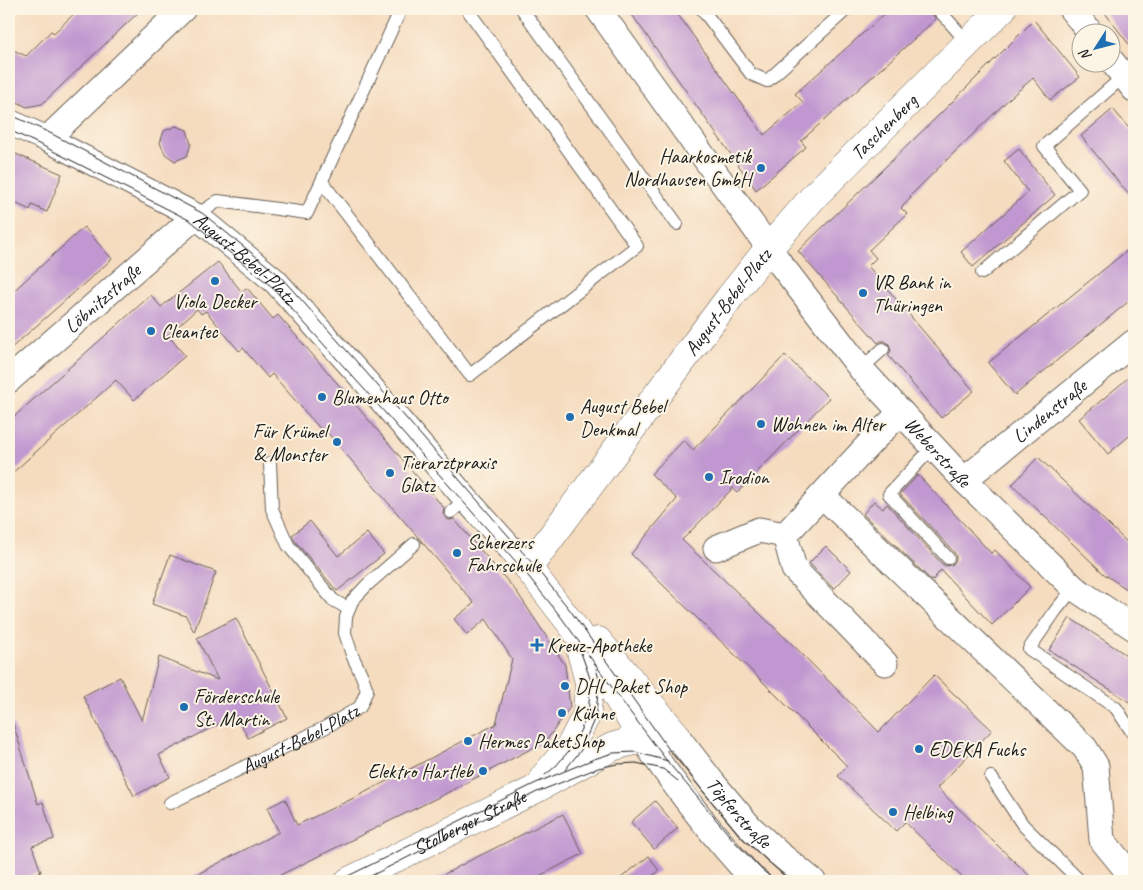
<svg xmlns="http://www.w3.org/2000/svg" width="1143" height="890" font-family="Caveat,sans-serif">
	<rect width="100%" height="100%" fill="#fcf5e5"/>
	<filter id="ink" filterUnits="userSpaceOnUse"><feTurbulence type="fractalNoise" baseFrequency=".02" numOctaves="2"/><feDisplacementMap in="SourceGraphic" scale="10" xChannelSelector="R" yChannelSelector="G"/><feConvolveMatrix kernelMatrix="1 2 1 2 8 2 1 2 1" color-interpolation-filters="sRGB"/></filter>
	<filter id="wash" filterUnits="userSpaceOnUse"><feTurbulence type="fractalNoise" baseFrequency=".0096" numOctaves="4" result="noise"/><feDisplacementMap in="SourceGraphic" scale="20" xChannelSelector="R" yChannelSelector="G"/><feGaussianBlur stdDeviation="1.12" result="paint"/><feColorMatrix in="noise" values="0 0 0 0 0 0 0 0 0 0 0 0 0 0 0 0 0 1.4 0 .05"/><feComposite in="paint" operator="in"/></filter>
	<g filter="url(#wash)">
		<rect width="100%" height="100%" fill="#f5dcbf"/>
		<g id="blocks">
			<g fill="#c097d0">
				<path d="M 79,9 L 142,9 L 42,104 L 27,107 L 9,98 L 9,48 L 26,56 L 51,31 L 54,33 Z"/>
				<path d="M 628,9 L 674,9 L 764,135 L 803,102 L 795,94 L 890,9 L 930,9 L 932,14 L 936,19 L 801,141 L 806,147 L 756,190 Z"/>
				<path d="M 1102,9 L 1134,9 L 1134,51 Z"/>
				<path d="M 1034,20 L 1080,77 L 1050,100 L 1033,78 L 1011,97 L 910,196 L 911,198 L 901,208 L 907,214 L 869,250 L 876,258 L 868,266 L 974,391 L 941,418 L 888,355 L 891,351 L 889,344 L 885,341 L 881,341 L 878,343 L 798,251 L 937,117 Z"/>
				<path d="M 1113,109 L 1134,134 L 1134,201 L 1081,136 Z"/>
				<path d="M 176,126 L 187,130 L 191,144 L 187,156 L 175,161 L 165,154 L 160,143 L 164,131 Z"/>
				<path d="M 1019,149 L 1055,195 L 973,267 L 961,252 L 1028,192 L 1004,161 Z"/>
				<path d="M 9,151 L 62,174 L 47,212 L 32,205 L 30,210 L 9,200 Z"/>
				<path d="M 84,227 L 112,259 L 9,350 L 9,295 Z"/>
				<path d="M 1134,245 L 1134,297 L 1015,395 L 988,363 Z"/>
				<path d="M 218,262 L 241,291 L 247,288 L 273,319 L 278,315 L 325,369 L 444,508 L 443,513 L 445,517 L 449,520 L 454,519 L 517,592 L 565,665 L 570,707 L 546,741 L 445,794 L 268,881 L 184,881 L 279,832 L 267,808 L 285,799 L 297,825 L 360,795 L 496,724 L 512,659 L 486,619 L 467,635 L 454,619 L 474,603 L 422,542 L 420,539 L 417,536 L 325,430 L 323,432 L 272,374 L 268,378 L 243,348 L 239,351 L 206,311 L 201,314 L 197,309 L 168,335 L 185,356 L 134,400 L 116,380 L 9,476 L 9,421 L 151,295 L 161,307 Z"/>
				<path d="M 785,355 L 829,398 L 737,493 L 733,488 L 682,540 L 797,649 L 879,732 L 934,675 L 992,730 L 937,788 L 1035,881 L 966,881 L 905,822 L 896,831 L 838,776 L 847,766 L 765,684 L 631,554 L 677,499 L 651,474 L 684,440 L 693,450 Z"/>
				<path d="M 1134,373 L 1134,432 L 1108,454 L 1079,419 Z"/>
				<path d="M 1038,457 L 1129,544 L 1134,548 L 1134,594 L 1104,574 L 1012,485 Z"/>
				<path d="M 918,475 L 991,553 L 995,550 L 1030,587 L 992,625 L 941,570 L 932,581 L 863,514 L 874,501 L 883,509 L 887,504 L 942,564 L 946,566 L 953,564 L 956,560 L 956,556 L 954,552 L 900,494 Z"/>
				<path d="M 310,521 L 338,556 L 367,533 L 384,554 L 337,591 L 295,541 L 292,535 Z"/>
				<path d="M 826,546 L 851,571 L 834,589 L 809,563 Z"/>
				<path d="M 170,555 L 216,572 L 194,632 L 186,616 L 152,604 Z"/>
				<path d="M 236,618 L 287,718 L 248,738 L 236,715 L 159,755 L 170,777 L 134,796 L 83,696 L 120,677 L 142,721 L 159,657 L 218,680 L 197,638 Z"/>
				<path d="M 1070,618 L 1134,660 L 1134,705 L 1049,650 Z"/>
				<path d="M 13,723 L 38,804 L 43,802 L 54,839 L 32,846 L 41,872 L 13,881 L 9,881 L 9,724 Z"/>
				<path d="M 655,801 L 678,828 L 654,849 L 631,822 Z"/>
				<path d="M 563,814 L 583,854 L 529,881 L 432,881 L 467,862 Z"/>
				<path d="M 649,856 L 659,871 L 646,881 L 617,881 Z"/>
			</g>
		</g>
	</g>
	<g filter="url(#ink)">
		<use href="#blocks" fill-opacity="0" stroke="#685f55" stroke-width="1"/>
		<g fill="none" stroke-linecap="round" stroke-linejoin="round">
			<g stroke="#685f55" stroke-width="14">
				<g id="lane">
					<path d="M 522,9 L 677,224"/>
					<path d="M 702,9 L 751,74 L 767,81 L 847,9"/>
					<path d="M 938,9 L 968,43"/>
					<path d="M 322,182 L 470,375 L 637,246 L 467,9"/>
					<path d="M 196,216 L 218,201 L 307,213 L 401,9"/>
					<path d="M 982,273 L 1080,190 L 1044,146 L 1124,76"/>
					<path d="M 861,369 L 883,349"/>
					<path d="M 933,447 L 889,494 L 948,558"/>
					<path d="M 270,463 L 272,509 L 288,545 L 333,600 L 349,609"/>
					<path d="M 451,512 L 466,499"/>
					<path d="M 1074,588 L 1056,610 L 1029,649 L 1116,708 L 1134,735"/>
					<path d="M 991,777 L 1023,825 L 1080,881"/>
					<path id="s1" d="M 170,803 L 326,727 L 360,707 L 367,690 L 362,676 L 352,655 L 345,633 L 346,617 L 352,601 L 367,585 L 414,544"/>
				</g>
			</g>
			<g stroke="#685f55" stroke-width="27">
				<g id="street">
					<path id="s2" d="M 598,9 L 779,262 L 861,369 L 964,480 L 1074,588 L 1134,628"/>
					<path d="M 1071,9 L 1090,32"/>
					<path d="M 1110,59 L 1134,89"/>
					<path id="s3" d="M 9,122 L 47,139 L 196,216 L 275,281 L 367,383 L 466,499 L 528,568"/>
					<path d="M 47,139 L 183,9"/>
					<path id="s4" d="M 9,380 L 196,216"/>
					<path id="s5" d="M 964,480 L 1134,342"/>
					<path d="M 822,495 L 1085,748 L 1096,766 L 1102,840 L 1134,879"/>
					<path d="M 785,535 L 870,443 L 901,412"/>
					<path d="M 785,535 L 794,569 L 885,663"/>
					<path d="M 716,548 L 759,530 L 785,535"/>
					<path id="s6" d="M 676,735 L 713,783 L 750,827 L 777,852 L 813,881"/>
					<path d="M 643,739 C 676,788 711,834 752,878 L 757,881"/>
				</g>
			</g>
			<g stroke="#685f55" stroke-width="29">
				<g id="secondary">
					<path d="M 598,641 L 676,735"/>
					<path id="s7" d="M 643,739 L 575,629 L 528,568 L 730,297 L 769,248 L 816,194 L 1002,9"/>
					<path d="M 544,777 L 571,745 L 587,714 L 589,682 L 581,652"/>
					<path id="s8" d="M 349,881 L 534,790 L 612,747 C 633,740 654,737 676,735"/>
				</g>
			</g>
			<use href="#lane" stroke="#fff" stroke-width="12"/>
			<use href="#street" stroke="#fff" stroke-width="25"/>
			<use href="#secondary" stroke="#fff" stroke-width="28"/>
			<g stroke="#1c1c1c" stroke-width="1">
				<path d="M 9,114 L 52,134 L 202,213 L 279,275 L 365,371 L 532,563 L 570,610 L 670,751 L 740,836 L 790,881"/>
				<path d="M 9,130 L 43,146 L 191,221 L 271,286 L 364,389 L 525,572 L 561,617 L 624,704 L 667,761 L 734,841 L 762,870 L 776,881"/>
				<path d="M 565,770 L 581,750 L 596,715 L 599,679 L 596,669"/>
				<path d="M 545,775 L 555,767 L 573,746 L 588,714 L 591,681 L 579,647"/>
				<path d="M 338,881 L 536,783 L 594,759 L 613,753 L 635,752 L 668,761"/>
				<path d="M 361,881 L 537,792 L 598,768 L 617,764 L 636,763 L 663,769 L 678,781"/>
			</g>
		</g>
	</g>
	<g fill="#1f6fb2" stroke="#fcf5e5" stroke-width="2">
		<circle cx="761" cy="168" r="5"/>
		<circle cx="215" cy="281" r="5"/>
		<circle cx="863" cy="293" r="5"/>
		<circle cx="151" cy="331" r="5"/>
		<circle cx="322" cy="397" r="5"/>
		<circle cx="570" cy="417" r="5"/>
		<circle cx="761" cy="424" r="5"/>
		<circle cx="337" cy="442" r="5"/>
		<circle cx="390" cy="473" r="5"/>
		<circle cx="709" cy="477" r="5"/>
		<circle cx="457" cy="553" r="5"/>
		<path d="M534.5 637.5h5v5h5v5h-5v5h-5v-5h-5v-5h5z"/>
		<circle cx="565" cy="686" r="5"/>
		<circle cx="184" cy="707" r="5"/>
		<circle cx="562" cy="713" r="5"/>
		<circle cx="468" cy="741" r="5"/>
		<circle cx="919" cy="749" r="5"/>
		<circle cx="483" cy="771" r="5"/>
		<circle cx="893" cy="812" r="5"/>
	</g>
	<g text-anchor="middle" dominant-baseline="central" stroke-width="4" stroke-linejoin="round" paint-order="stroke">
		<g font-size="20" fill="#1c1c1c" stroke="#fcf5e5">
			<text stroke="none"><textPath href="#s7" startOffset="774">Taschenberg</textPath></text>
			<text stroke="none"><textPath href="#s3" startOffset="274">August-Bebel-Platz</textPath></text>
			<text stroke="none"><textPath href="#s4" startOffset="124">Löbnitzstraße</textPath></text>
			<text stroke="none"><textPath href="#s7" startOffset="539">August-Bebel-Platz</textPath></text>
			<text stroke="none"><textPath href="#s5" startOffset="110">Lindenstraße</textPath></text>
			<text stroke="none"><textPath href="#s2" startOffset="559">Weberstraße</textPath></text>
			<text stroke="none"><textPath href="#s1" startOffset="145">August-Bebel-Platz</textPath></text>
			<text stroke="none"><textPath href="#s6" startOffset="100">Töpferstraße</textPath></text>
			<text stroke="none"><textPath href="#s8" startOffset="134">Stolberger Straße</textPath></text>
		</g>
		<g font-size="20" fill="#1c1c1c" stroke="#fcf5e5" text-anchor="start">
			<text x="751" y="156" text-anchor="end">Haarkosmetik<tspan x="751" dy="23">Nordhausen GmbH</tspan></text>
			<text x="873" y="282">VR Bank in<tspan x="873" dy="23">Thüringen</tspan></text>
			<text x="215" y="301" text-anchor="middle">Viola Decker</text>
			<text x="161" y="331">Cleantec</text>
			<text x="332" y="397">Blumenhaus Otto</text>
			<text x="580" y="406">August Bebel<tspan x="580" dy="23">Denkmal</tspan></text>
			<text x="771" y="424">Wohnen im Alter</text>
			<text x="327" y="431" text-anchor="end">Für Krümel<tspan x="327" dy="23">&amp; Monster</tspan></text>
			<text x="400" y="462">Tierarztpraxis<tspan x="400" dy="23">Glatz</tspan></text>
			<text x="719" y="477">Irodion</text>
			<text x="467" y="542">Scherzers<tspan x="467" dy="23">Fahrschule</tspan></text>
			<text x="547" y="645">Kreuz-Apotheke</text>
			<text x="575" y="686">DHL Paket Shop</text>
			<text x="194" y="696">Förderschule<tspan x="194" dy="23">St. Martin</tspan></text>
			<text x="572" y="713">Kühne</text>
			<text x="478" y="741">Hermes PaketShop</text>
			<text x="929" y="749">EDEKA Fuchs</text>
			<text x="473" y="771" text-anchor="end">Elektro Hartleb</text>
			<text x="903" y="812">Helbing</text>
		</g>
	</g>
	<rect width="1143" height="890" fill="none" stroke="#fcf5e5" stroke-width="30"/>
	<g transform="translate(1096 48) rotate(234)"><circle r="24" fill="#fcf5e5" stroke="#a29e95"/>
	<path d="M0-4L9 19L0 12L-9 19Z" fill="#1f6fb2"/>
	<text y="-8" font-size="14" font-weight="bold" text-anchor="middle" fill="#1c1c1c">N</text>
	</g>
</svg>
